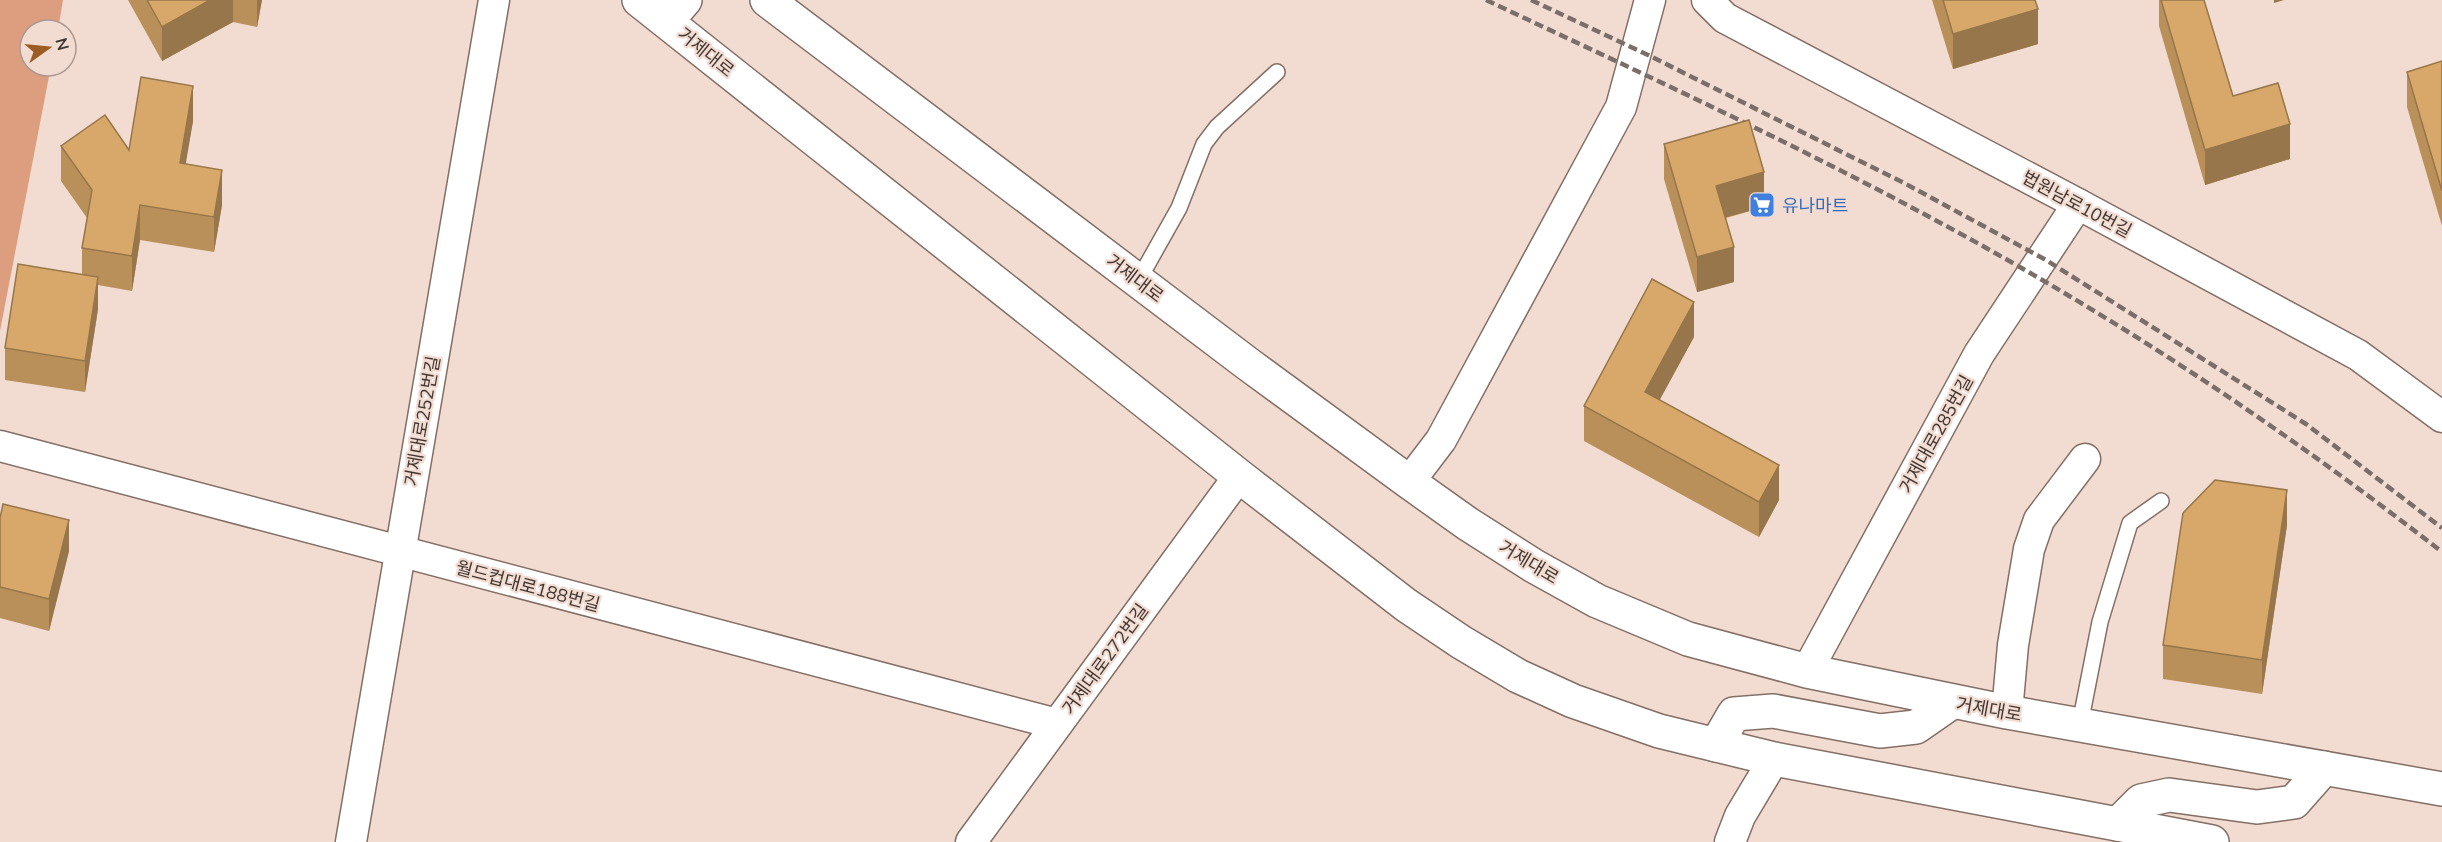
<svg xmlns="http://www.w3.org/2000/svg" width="2442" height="842" font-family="Mulish,'Noto Sans KR',sans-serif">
	<rect width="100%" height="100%" fill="#f2dbd1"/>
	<path fill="#dd9d7f" d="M 0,0 L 63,0 L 58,30 L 30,30 L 30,66 L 51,66 L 0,331 Z"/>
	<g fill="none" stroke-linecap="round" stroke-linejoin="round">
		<g stroke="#836f65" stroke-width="18">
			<g id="service">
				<path d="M 1138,281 L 1179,208 L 1204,144 L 1217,127 L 1277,72"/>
				<path d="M 2080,724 L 2100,622 L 2130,523 L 2161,501"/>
			</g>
		</g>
		<g stroke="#836f65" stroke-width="33">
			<g id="minor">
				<path d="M 1707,0 L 1725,18 L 2078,204 L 2358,355 L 2442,417"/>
				<path d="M 0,446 L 1057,724"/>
				<path d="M 1409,482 L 1441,440 L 1621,107 L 1650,0"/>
				<path d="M 1807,671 L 1979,354 L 2078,204"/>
				<path d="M 2007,712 L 2013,645 L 2029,549 L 2039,520 L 2085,459"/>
				<path d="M 351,842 L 494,0"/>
				<path d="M 971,842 L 1239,476"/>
				<path d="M 1730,842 L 1740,816 L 1774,759"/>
			</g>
		</g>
		<g stroke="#836f65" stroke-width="36">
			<path id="secondary" d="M 667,21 L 685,0"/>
		</g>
		<g stroke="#836f65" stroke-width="36">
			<g id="primary">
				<path d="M 639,0 L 1239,476 L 1406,605 L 1461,642 L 1518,676 L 1573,701 L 1659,731 L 1774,759 L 2212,842"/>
				<path d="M 767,0 L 1248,364 L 1409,482 L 1468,524 L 1534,566 L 1597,601 L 1688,639 L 1807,671 L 2007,712 L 2442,789"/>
				<path d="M 1716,745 L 1734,714 L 1773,711 L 1880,731 L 1916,727 L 1952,702"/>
				<path d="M 2118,824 L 2141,801 L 2169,795 L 2257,807 L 2294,802 L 2324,768"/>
			</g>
		</g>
		<use href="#service" stroke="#fff" stroke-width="15"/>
		<use href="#minor" stroke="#fff" stroke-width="30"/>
		<use href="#secondary" stroke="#fff" stroke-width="33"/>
		<use href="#primary" stroke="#fff" stroke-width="33"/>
		<g stroke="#7b6e68" stroke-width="4.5" stroke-dasharray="9 4.5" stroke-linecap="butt">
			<path d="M 1486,0 C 1684,93 1884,185 2071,297 C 2200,374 2324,460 2442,552"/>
			<path d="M 1531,0 L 1648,55 L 1906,184 L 2046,260 L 2306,424 L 2442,528"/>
		</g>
	</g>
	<g fill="#b9905a">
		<path d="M 128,0 L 262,0 L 257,27 L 233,22 L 162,61 Z"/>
		<path d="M 1932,0 L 2035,0 L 2038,44 L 1953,69 Z"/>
		<path d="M 2159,0 L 2204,0 L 2233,96 L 2290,159 L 2205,185 L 2159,26 Z"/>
		<path d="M 2442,61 L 2442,226 L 2407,107 L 2407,72 Z"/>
		<path d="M 193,121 L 185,164 L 222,205 L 214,252 L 140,240 L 132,291 L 98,285 L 98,309 L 85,392 L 5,380 L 5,348 L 82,275 L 82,248 L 87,218 L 61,181 L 61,146 L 129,150 Z"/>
		<path d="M 1664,144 L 1764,207 L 1726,218 L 1734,282 L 1697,292 L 1664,179 Z"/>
		<path d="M 1694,337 L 1659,400 L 1779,500 L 1759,537 L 1584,441 L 1584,406 Z"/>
		<path d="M 0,518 L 69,551 L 49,631 L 0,618 Z"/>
		<path d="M 2287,525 L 2262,694 L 2163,679 L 2163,645 Z"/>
	</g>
	<g fill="#96764a">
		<path d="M 210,0 L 233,0 L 233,22 L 162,61 L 162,27 Z"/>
		<path d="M 257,0 L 262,0 L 257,27 Z"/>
		<path d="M 2274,0 L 2284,0 L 2274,3 Z"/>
		<path d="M 2038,9 L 2038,44 L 1953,69 L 1953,34 Z"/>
		<path d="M 193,86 L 193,121 L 180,198 L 180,163 Z"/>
		<path d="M 2290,124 L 2290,159 L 2205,185 L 2205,150 Z"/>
		<path d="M 222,170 L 222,205 L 214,252 L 214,217 Z"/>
		<path d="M 1764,172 L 1764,207 L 1716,220 L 1716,186 Z"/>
		<path d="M 140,205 L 140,240 L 132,291 L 132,256 Z"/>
		<path d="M 1734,247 L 1734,282 L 1697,292 L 1697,257 Z"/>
		<path d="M 98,277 L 98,309 L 85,392 L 85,361 Z"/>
		<path d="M 1694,302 L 1694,337 L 1645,427 L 1645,392 Z"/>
		<path d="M 1779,465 L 1779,500 L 1759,537 L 1759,502 Z"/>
		<path d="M 2287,490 L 2287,525 L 2262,694 L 2262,660 Z"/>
		<path d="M 69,520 L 69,551 L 49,631 L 49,599 Z"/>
	</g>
	<g fill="#d7a869" stroke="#96764a" stroke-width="1.5">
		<path d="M 147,0 L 210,0 L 162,27 Z"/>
		<path d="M 1943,0 L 2035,0 L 2038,9 L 1953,34 Z"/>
		<path d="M 2161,0 L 2204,0 L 2233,96 L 2278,83 L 2290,124 L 2205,150 Z"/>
		<path d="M 2442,61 L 2442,191 L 2407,72 Z"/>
		<path d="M 141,77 L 193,86 L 180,163 L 222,170 L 214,217 L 140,205 L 132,256 L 82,248 L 92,190 L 61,146 L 105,115 L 129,150 Z"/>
		<path d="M 1749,120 L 1764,172 L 1716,186 L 1734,247 L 1697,257 L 1664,144 Z"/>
		<path d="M 18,264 L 98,277 L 85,361 L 5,348 Z"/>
		<path d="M 1652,279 L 1694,302 L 1645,392 L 1779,465 L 1759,502 L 1584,406 Z"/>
		<path d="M 2215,480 L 2287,490 L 2262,660 L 2163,645 L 2183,513 Z"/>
		<path d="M 3,504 L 69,520 L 49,599 L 0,587 L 0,518 Z"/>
	</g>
	<defs>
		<g id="supermarket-square" transform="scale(1.35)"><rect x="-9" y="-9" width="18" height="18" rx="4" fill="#3f7fe0" stroke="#f2dbd1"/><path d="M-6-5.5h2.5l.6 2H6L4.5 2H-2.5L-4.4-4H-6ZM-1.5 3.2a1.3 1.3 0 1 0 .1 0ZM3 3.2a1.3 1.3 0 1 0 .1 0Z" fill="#fff"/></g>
	</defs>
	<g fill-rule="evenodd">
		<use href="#supermarket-square" x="1762" y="205"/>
	</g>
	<g text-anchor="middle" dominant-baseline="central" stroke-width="4.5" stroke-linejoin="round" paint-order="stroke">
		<g font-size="18" fill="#403733" stroke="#f2dbd1">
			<text transform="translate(706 52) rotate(39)">거제대로</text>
			<text transform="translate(2077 204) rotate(28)">법원남로10번길</text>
			<text transform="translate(1135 278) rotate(37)">거제대로</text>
			<text transform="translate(422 421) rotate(-80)">거제대로252번길</text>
			<text transform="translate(1936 434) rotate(-61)">거제대로285번길</text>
			<text transform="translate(1529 562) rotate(31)">거제대로</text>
			<text transform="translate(528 586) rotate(15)">월드컵대로188번길</text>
			<text transform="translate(1105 659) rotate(-54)">거제대로272번길</text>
			<text transform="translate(1989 709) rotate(10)">거제대로</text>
		</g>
		<g font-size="18" fill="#366cbe" stroke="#f2dbd1" text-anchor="start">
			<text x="1782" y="205">유나마트</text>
		</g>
	</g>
	<g transform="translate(48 48) rotate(75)"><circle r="28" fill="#f2dbd1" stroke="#ab9992" stroke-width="1.5"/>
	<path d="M0-4.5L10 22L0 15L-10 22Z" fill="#9c5c24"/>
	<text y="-9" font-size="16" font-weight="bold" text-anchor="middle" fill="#403733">N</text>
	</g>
</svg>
